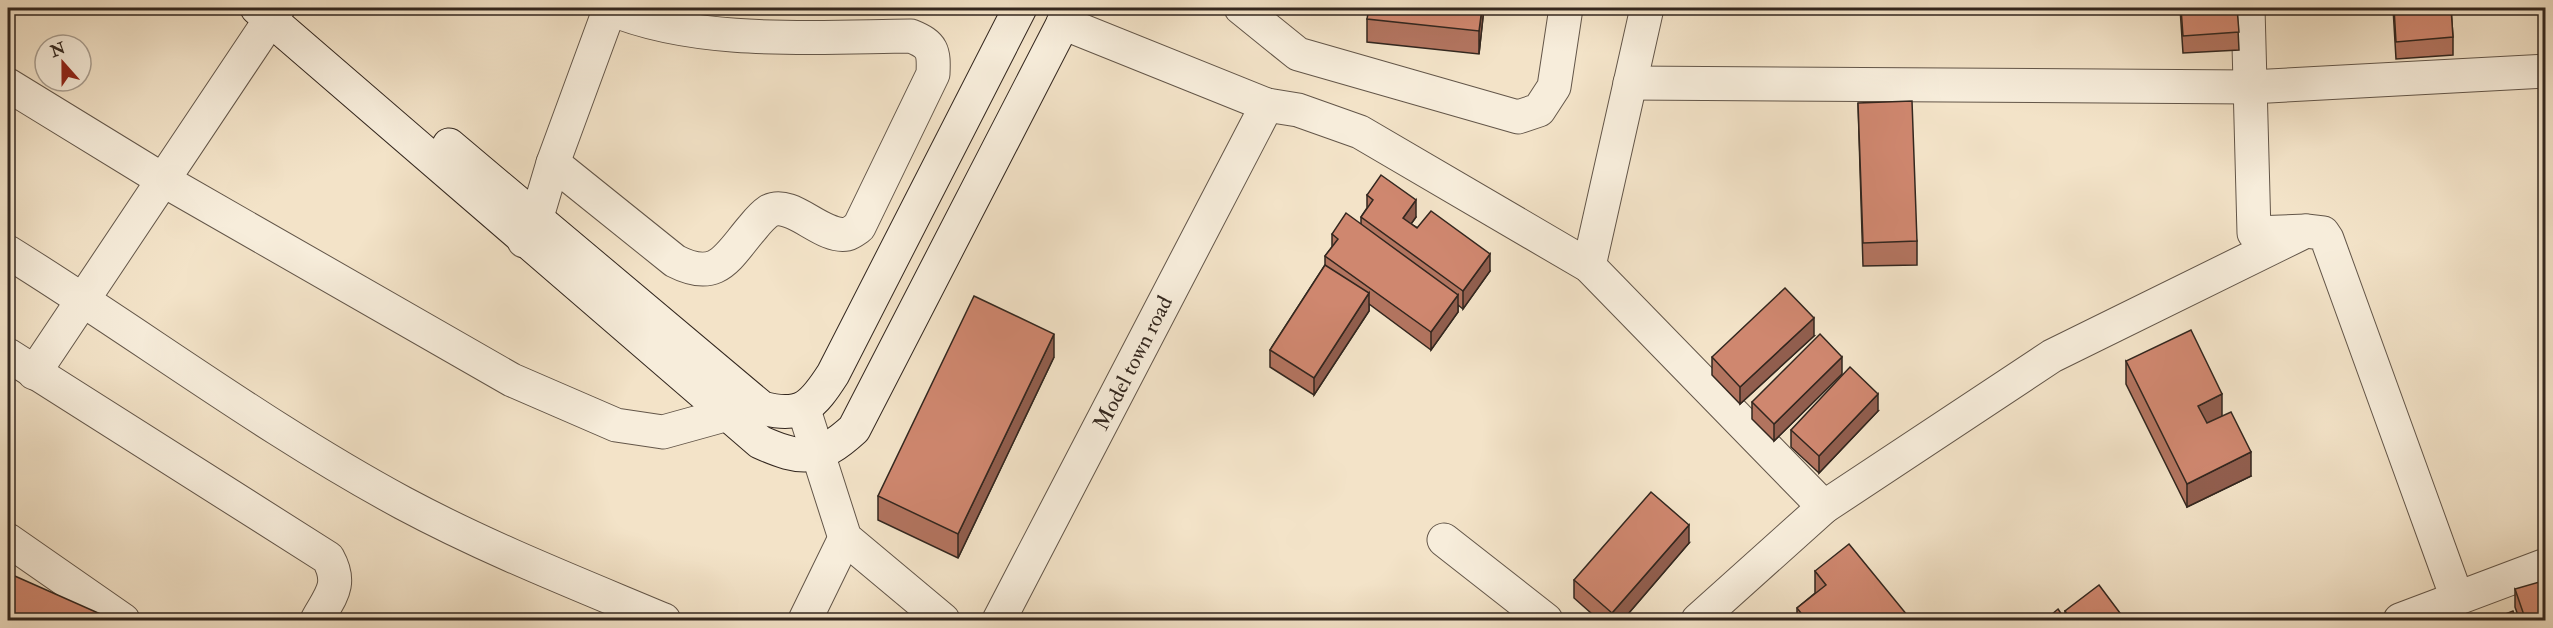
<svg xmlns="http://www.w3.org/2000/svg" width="2553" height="628" font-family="'IM FELL Double Pica',serif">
	<rect width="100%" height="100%" fill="#f3e3c8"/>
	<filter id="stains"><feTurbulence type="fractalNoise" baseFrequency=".00333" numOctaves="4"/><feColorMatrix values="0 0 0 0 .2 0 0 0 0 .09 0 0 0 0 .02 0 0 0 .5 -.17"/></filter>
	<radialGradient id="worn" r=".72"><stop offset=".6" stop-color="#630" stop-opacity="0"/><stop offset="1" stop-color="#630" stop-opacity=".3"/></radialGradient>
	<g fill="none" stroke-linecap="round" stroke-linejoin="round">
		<g stroke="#635649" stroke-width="35">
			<g id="street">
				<path d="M 1241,8 L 1298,54 L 1518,117 L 1539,110 L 1554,87 L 1566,8"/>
				<path d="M 2248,8 L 2254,233 L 2306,231 L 2323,233 L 2327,239 L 2457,598"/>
				<path d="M 1063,23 L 1267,105 L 1298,110 L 1360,132 L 1589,266 L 1824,507"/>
				<path d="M 1630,83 L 2250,87 L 2546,71"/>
				<path d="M 8,85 L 163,180 L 512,380 L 616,425 L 663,432 L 728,414"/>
				<path d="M 553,163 L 675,261 C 718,283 727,257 753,227 C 757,222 763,215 769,211 C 792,199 822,239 847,234 C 851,233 856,229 859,227 L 933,74 C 934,51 933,45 911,36 C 815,37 698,46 608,8"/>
				<path d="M 524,241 L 536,220 L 553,163 L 610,8"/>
				<path d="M 8,252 C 140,334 266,429 403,503 C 487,548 576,583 664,620"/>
				<path d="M 1589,266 L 1647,8"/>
				<path d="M 8,355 L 328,558 C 343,585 330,596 317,620"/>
				<path d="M 34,373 L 278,8"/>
				<path d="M 804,410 L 845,538 L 943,620"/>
				<path d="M 8,540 L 123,620"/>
				<path d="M 1444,540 L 1546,620"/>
				<path d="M 805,620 L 845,538"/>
				<path d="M 999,620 L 1267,105"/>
				<path d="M 1698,620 L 1824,507 L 2052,356 L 2306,231"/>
				<path d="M 2400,620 L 2546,565"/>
			</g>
		</g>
		<g stroke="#33271f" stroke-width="35">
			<g id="secondary">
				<path d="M 257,8 L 760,442 C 802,461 819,461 854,429 L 1071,8"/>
				<path d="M 449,145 L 762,408 C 802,419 813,405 833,374 L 1020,8"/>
			</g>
		</g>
		<use href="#street" stroke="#f7eddb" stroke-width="33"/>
		<use href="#secondary" stroke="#f7eddb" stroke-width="33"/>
	</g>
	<g fill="#b2745f" stroke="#33271f" stroke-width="1.5">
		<path d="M 1484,8 L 1479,54 L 1367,42 L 1367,19 Z"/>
		<path d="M 2180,8 L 2237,8 L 2239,50 L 2183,53 Z"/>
		<path d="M 2393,8 L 2451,8 L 2453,37 L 2453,55 L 2396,59 Z"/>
		<path d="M 1858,103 L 1917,241 L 1917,265 L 1863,266 Z"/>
		<path d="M 1367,195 L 1416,217 L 1411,224 L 1490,271 L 1463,309 L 1458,305 L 1458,312 L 1431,350 L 1369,304 L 1369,311 L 1314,395 L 1270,367 L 1270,350 L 1325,265 L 1325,256 L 1332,247 L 1332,234 L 1361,224 L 1361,217 L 1367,208 Z"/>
		<path d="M 1814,336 L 1740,404 L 1712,375 L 1712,357 Z"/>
		<path d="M 1054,357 L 958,558 L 878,520 L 878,496 Z"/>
		<path d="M 2126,361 L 2251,476 L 2187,507 L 2126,384 Z"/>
		<path d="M 1842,374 L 1774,441 L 1752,419 L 1752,402 Z"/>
		<path d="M 1878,411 L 1819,473 L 1791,447 L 1791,430 Z"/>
		<path d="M 1689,543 L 1622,621 L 1600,621 L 1574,598 L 1574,580 Z"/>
		<path d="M 1815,571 L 1912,621 L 1797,621 L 1797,608 L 1815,593 Z"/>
		<path d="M 2515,589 L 2546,621 L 2520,621 L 2515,607 Z"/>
		<path d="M 2065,611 L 2126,621 L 2044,621 L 2065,618 Z"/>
	</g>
	<g fill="#915e4e" stroke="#33271f" stroke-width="1.5">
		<path d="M 1482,8 L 1484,8 L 1479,54 L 1479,31 Z"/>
		<path d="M 1416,200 L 1416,217 L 1403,235 L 1403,218 Z"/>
		<path d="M 1490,254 L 1490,271 L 1463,309 L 1463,291 Z"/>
		<path d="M 1369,293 L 1369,311 L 1314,395 L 1314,378 Z"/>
		<path d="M 1458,295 L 1458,312 L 1431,350 L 1431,332 Z"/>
		<path d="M 1814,318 L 1814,336 L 1740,404 L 1740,387 Z"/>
		<path d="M 1054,334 L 1054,357 L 958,558 L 958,534 Z"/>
		<path d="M 1842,357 L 1842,374 L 1774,441 L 1774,424 Z"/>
		<path d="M 1878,394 L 1878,411 L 1819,473 L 1819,456 Z"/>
		<path d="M 2222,394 L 2222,417 L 2198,429 L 2198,406 Z"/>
		<path d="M 2251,452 L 2251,476 L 2187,507 L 2187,484 Z"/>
		<path d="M 1689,525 L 1689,543 L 1622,621 L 1612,621 L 1612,613 Z"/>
	</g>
	<g fill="#cf876f" stroke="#33271f" stroke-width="1.5">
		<path d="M 1369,8 L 1482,8 L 1479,31 L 1367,19 Z"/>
		<path d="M 2181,8 L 2237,8 L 2239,32 L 2183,36 Z"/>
		<path d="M 2394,8 L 2451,8 L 2453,37 L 2396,42 Z"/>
		<path d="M 1912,101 L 1917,241 L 1863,243 L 1858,103 Z"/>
		<path d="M 1381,175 L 1416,200 L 1403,218 L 1417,228 L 1431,211 L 1490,254 L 1463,291 L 1361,217 L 1373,200 L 1367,195 Z"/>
		<path d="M 1346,213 L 1458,295 L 1431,332 L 1325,256 L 1338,239 L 1332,234 Z"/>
		<path d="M 1325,265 L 1369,293 L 1314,378 L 1270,350 Z"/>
		<path d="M 1785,288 L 1814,318 L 1740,387 L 1712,357 Z"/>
		<path d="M 974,296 L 1054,334 L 958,534 L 878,496 Z"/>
		<path d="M 2191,330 L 2222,394 L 2198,406 L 2207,423 L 2231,412 L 2251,452 L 2187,484 L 2126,361 Z"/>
		<path d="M 1820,334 L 1842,357 L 1774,424 L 1752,402 Z"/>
		<path d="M 1850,367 L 1878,394 L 1819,456 L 1791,430 Z"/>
		<path d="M 1651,492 L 1689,525 L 1612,613 L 1574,580 Z"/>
		<path d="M 1849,544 L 1912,621 L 1807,621 L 1797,608 L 1826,585 L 1815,571 Z"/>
		<path d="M 8,573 L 114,620 L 114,621 L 8,621 Z"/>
		<path d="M 2546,580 L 2546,621 L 2526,621 L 2515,589 Z"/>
		<path d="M 2099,585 L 2126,621 L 2072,621 L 2065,611 Z"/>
		<path d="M 2058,609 L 2066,621 L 2044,621 Z"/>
		<path d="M 2513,611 L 2516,621 L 2488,621 Z"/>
		<path d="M 2437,617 L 2438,621 L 2429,621 Z"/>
	</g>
	<g text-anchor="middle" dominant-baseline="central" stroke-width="4.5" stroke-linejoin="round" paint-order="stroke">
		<g font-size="22" fill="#33271f" stroke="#f7eddb">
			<text transform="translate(1133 363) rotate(-63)">Model town road</text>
		</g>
	</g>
	<rect width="2553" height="628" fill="none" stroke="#f3e3c8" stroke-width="30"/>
	<rect x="9" y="9" width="2535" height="610" fill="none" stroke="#33271f" stroke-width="3"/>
	<rect x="15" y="15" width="2523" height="598" fill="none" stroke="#33271f" stroke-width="1.5"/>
	<g transform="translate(63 63) rotate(339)"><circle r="28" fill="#f7eddb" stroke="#a99e90" stroke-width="1.5"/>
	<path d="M0-4.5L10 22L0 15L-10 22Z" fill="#8f2418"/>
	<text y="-9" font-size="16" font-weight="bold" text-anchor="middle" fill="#33271f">N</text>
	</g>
	<rect width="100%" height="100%" filter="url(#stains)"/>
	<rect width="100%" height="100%" fill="url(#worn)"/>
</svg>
